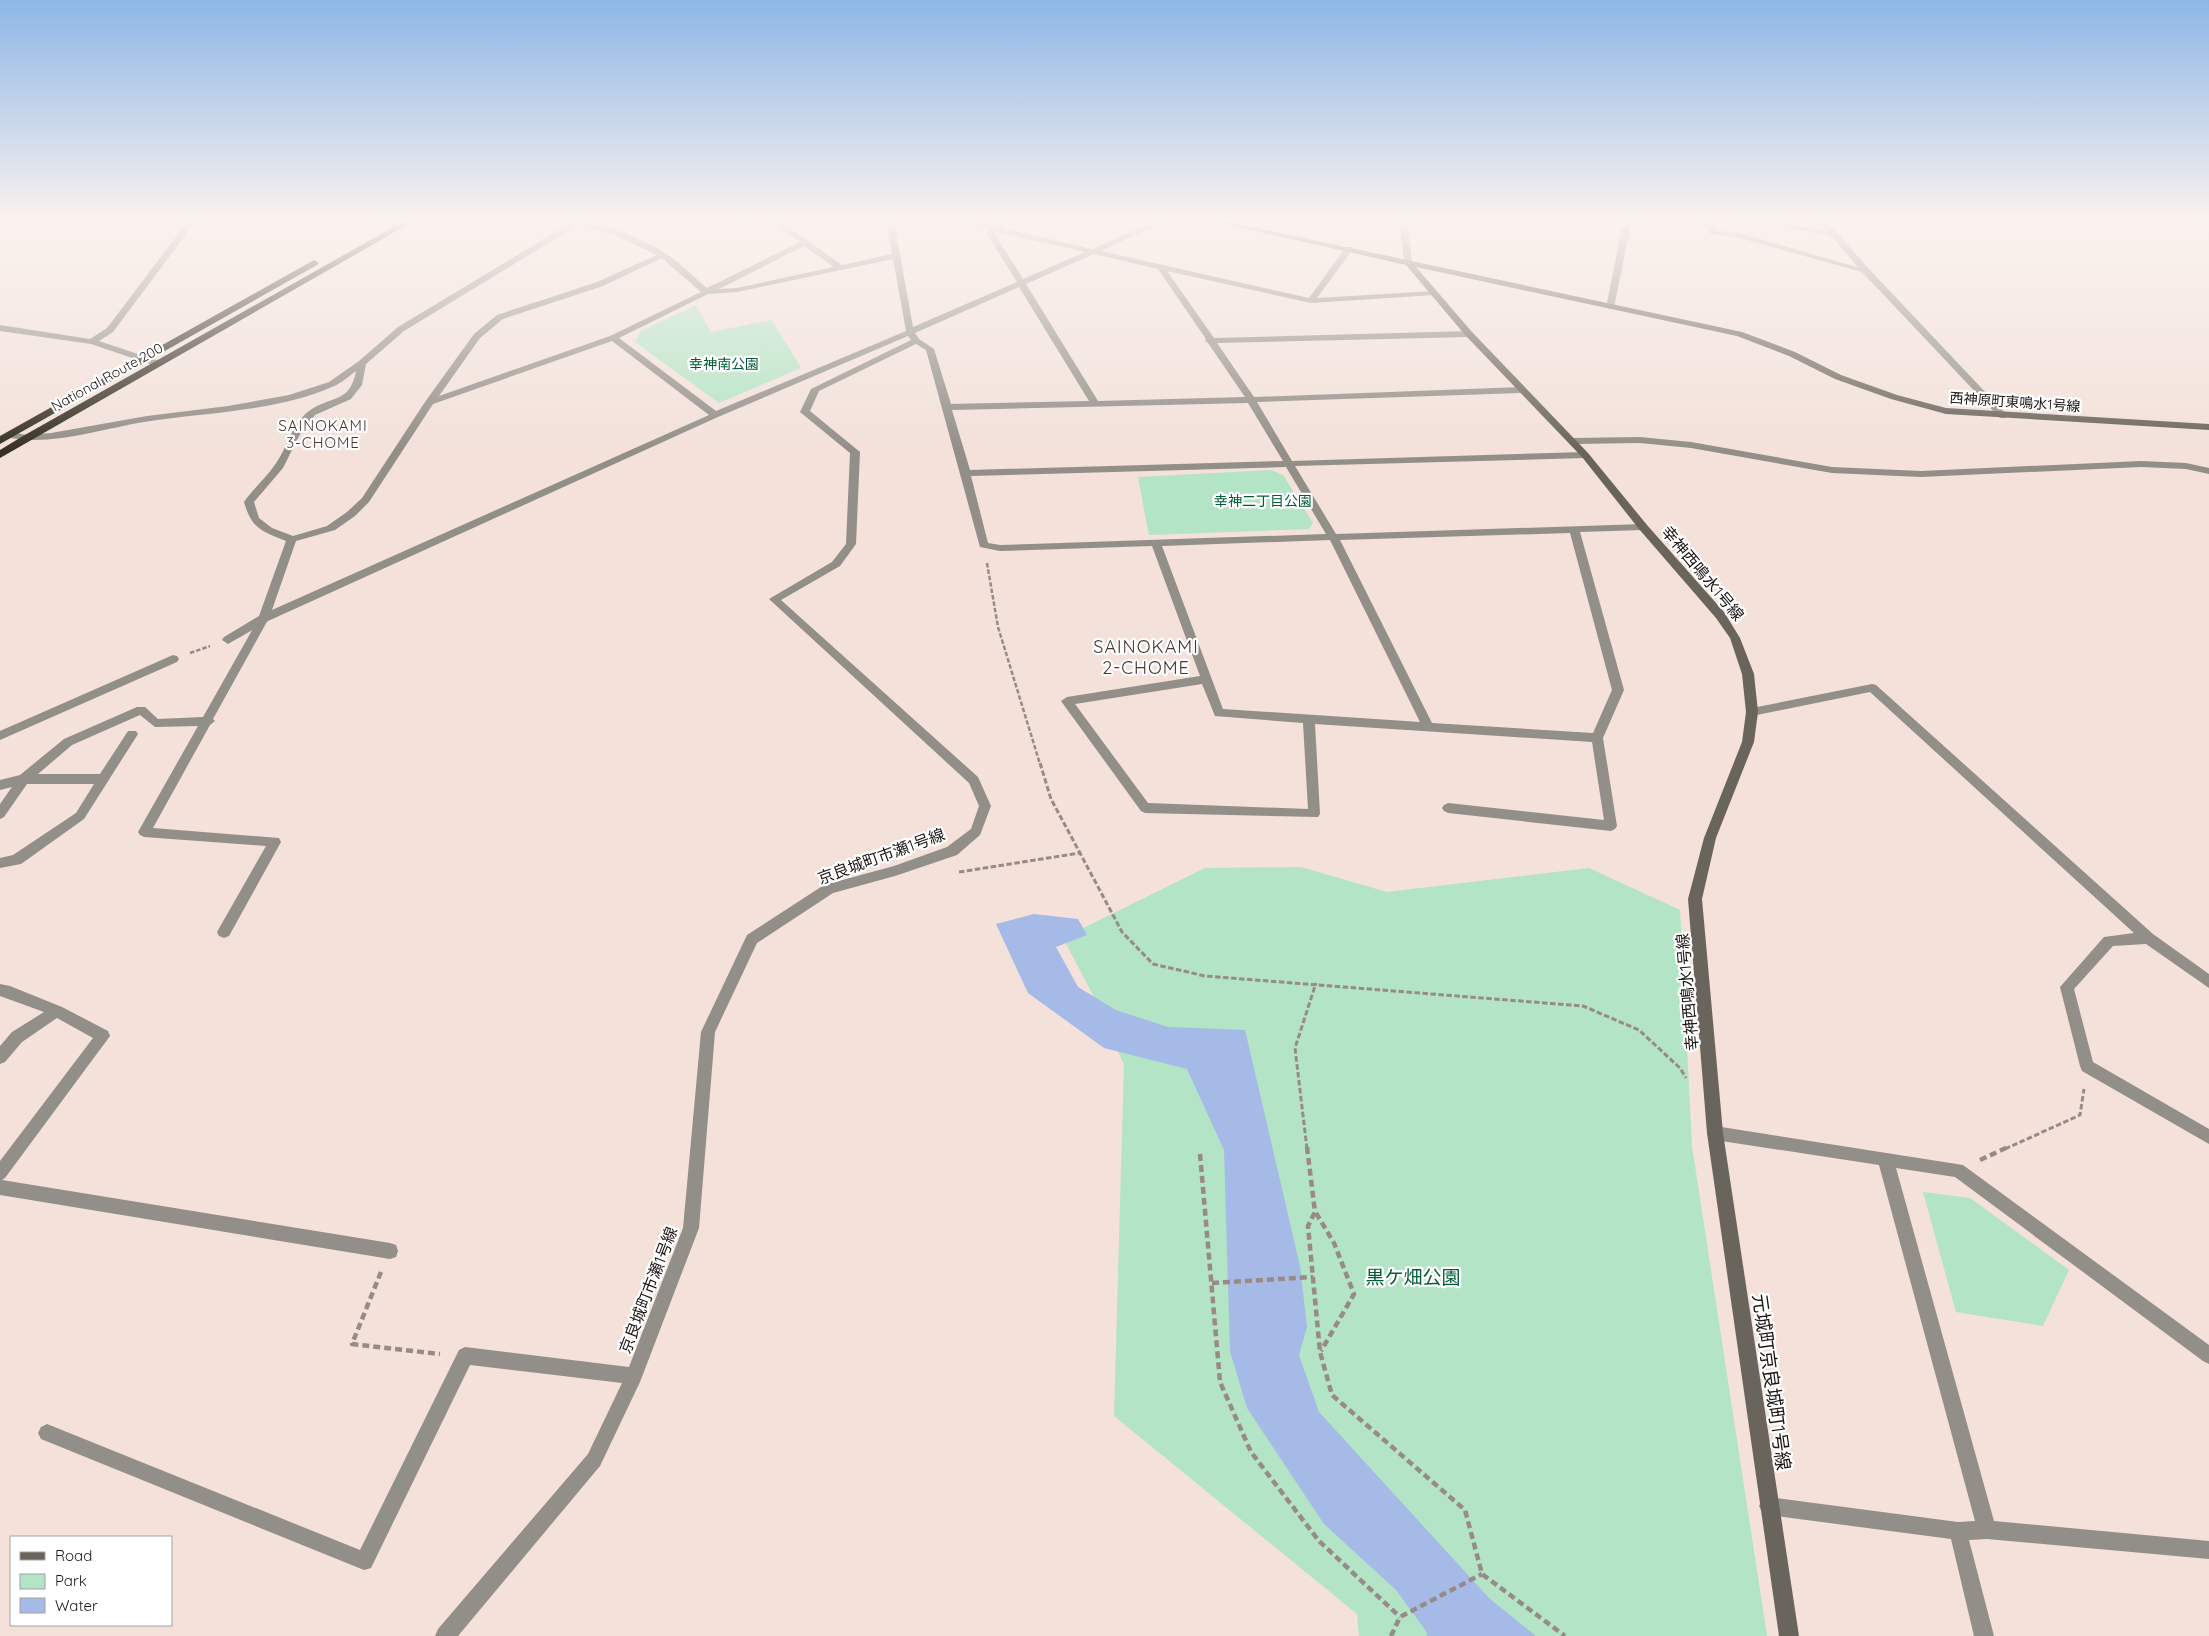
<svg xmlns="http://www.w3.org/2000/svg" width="2209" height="1636" font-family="Quicksand,'Noto Sans JP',sans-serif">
	<rect width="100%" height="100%" fill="#f3e1da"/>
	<g fill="#b2e4c5">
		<path d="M 696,305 L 711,332 L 772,320 L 801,368 L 719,403 L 635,342 L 641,331 Z"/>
		<path d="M 1271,470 L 1283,475 L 1313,523 L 1309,529 L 1149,535 L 1138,477 Z"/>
		<path d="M 1301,867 L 1387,892 L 1589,868 L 1680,910 L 1692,1146 L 1767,1636 L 1359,1636 L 1357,1614 L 1114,1416 L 1124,1065 L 1092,993 L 1063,938 L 1205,868 Z"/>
		<path d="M 1923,1192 L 1970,1198 L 2069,1270 L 2043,1326 L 1956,1312 Z"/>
	</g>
	<path fill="#a5bae6" d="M 1034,914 L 1078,919 L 1087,935 L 1056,947 L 1078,987 L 1116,1010 L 1168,1027 L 1245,1030 L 1300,1266 L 1307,1327 L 1299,1355 L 1319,1412 L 1490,1599 L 1536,1636 L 1427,1636 L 1426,1631 L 1396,1590 L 1324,1524 L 1247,1408 L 1230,1351 L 1224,1150 L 1187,1069 L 1104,1048 L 1028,993 L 996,924 Z"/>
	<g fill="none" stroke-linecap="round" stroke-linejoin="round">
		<path stroke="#988b87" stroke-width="2" stroke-dasharray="3 2" stroke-linecap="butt" d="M 2207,221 L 2209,222"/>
		<g stroke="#988b87" stroke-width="2.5" stroke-dasharray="4.5 2" stroke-linecap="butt">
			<path d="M 987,563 L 998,627 L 1040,764"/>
			<path d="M 190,653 L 210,646"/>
		</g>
		<g stroke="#988b87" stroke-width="3" stroke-dasharray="5.5 2.5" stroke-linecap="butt">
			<path d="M 1040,763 L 1051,799 L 1080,853"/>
			<path d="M 959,872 L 1080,853 L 1122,932 L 1153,964 L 1205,976 L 1583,1006 L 1639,1030 L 1680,1068 L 1686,1078"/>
			<path d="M 1307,1149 L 1295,1048 L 1316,983"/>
			<path d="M 2005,1149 L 2080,1115 L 2084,1089"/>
		</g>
		<g stroke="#988b87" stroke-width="4.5" stroke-dasharray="7 4" stroke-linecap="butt">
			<path d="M 1307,1147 L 1315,1212 L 1308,1226 L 1320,1352 L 1332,1395 L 1465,1510 L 1482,1574 L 1565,1636"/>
			<path d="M 1200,1154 L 1220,1382 L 1251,1452 L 1319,1541 L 1400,1617"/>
			<path d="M 1980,1160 L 2008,1147"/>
			<path d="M 1316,1213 L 1334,1243 L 1354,1294 L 1321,1351"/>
			<path d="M 381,1272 L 352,1344 L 440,1354"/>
			<path d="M 1212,1283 L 1313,1277"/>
			<path d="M 1391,1636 L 1400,1617 L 1482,1574"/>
		</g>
		<g fill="#928e88" fill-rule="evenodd">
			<path d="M 1702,221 L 1710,221 L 1716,230 L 1743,234 L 1870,271 L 1866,273 L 1739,238 L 1710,234 Z"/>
			<path d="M 1736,221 L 1784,223 L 1838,234 L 1834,236 L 1784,227 L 1740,223 Z"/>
			<path d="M 264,614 L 269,618 L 213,719 L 215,721 L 210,725 L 153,828 L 279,838 L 281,842 L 229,936 L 224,938 L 219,936 L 217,932 L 266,846 L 144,837 L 140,835 L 138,832 L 198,726 L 155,727 L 140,715 L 72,745 L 38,774 L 100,774 L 128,731 L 136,731 L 138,734 L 84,819 L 21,864 L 0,868 L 0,858 L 13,855 L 76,813 L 94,784 L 27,784 L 4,817 L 0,819 L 0,804 L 12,787 L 0,790 L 0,780 L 20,775 L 64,739 L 137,707 L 145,707 L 158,719 L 203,717 L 259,618 Z"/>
		</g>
		<g fill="#928e88" fill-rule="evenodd">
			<path d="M 188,221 L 196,221 L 113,332 L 99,341 L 162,362 L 162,366 L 156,366 L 91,344 L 0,331 L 0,325 L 90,339 L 107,328 Z"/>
			<path d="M 574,221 C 601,221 641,238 665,253 C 680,262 693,277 707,288 L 800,242 L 771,221 L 780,221 L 842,265 L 892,254 L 886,221 L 894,221 L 913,327 L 1017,282 L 987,234 L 990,230 L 956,221 L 969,221 L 994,226 L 999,221 L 1007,221 L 1001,228 L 1092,249 L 1156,221 L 1166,221 L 1101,251 L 1309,298 L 1346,247 L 1352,247 L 1353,249 L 1317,298 L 1435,291 L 1439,293 L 1435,295 L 1311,303 L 1167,271 L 1214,338 L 1469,331 L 1473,334 L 1469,337 L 1217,343 L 1254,397 L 1521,387 L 1525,390 L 1521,393 L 1257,402 L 1292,461 L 1585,452 L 1590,455 L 1585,458 L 1295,466 L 1336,534 L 1643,524 L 1648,527 L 1643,530 L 1580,532 L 1624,690 L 1603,738 L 1617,826 L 1615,829 L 1611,831 L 1448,813 L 1444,811 L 1442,808 L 1444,805 L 1448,803 L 1604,820 L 1592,742 L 1315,724 L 1320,814 L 1318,817 L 1145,813 L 1141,811 L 1061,701 L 1067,697 L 1200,676 L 1152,546 L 1000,551 L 980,547 L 926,350 L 916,344 L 819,391 L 810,411 L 860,452 L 856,544 L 840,566 L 781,600 L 978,777 L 991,806 L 980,835 L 957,855 L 895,876 L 833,893 L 757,943 L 715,1032 L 699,1228 L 640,1382 L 600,1466 L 458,1636 L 435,1636 L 438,1629 L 588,1454 L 622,1383 L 470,1365 L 371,1568 L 364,1570 L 41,1439 L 38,1433 L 41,1427 L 47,1424 L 360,1550 L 459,1350 L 465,1347 L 629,1367 L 683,1228 L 701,1032 L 747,935 L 824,885 L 894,866 L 947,847 L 971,829 L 979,806 L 969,783 L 769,599 L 832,562 L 846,544 L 850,453 L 800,412 L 811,389 L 911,340 L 908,336 L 718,417 L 268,621 L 228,644 L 222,640 L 224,637 L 259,616 L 286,541 C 261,531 252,529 244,502 C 253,489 265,479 274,466 C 287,450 291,424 309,411 C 331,395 350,404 356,371 C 349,376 342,383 334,386 C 278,412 205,412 144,422 C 102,429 48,447 6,437 L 4,435 L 9,432 L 27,435 L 51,433 L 147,416 L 228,406 L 289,395 L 329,382 L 359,361 L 398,327 ZM 578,225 L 615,235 L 657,255 L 597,282 L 497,315 L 474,334 L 425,402 L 362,498 L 347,512 L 327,526 L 293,536 L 272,528 L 259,518 L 254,502 L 283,468 L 299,436 L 315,415 L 351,399 L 362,385 L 366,364 L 404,331 ZM 997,232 L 1085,252 L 1023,279 L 995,234 ZM 804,246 L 834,267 L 737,288 L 719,289 ZM 1094,254 L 1158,269 L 1206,339 L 1205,341 L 1208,343 L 1245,397 L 1098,401 L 1026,284 ZM 662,258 L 701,292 L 610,336 L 439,396 L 480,338 L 503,319 L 603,286 ZM 893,259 L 906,331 L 716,411 L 619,338 L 708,294 L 737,292 ZM 1019,287 L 1089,401 L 951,404 L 934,349 L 919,339 L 915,333 ZM 612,341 L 709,415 L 272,610 L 296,541 L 335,530 L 355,516 L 369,502 L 433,404 ZM 1248,403 L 1283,461 L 970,470 L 952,410 ZM 1286,467 L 1326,534 L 1000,545 L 988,543 L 971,476 ZM 1570,533 L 1612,690 L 1593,733 L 1432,723 L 1340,540 ZM 1330,540 L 1420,722 L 1223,709 L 1162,546 ZM 1202,684 L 1215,716 L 1303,723 L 1308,809 L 1148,803 L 1075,704 Z"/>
			<path d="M 734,221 L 744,221 L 740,223 Z"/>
			<path d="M 1400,221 L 1408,221 L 1412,262 L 1408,264 L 1404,262 Z"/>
			<path d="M 1628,221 L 1636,221 L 1630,229 L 1614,307 L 1610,309 L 1606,307 L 1622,229 Z"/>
			<path d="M 1818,221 L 1826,221 L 1869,269 L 2006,414 L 2006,418 L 2000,418 L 1863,273 Z"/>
			<path d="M 1640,437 L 1691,442 L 1832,467 L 1921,471 L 2141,461 L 2186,463 L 2209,468 L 2209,474 L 2186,469 L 2141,467 L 1921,477 L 1832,473 L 1691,448 L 1640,443 L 1573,444 L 1568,441 L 1573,438 Z"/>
			<path d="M 173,655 L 177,656 L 179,659 L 177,662 L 0,740 L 0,731 Z"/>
			<path d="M 1872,684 L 1876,685 L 2153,934 L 2209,974 L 2209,988 L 2146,944 L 2113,946 L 2074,989 L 2093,1062 L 2209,1129 L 2209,1144 L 2082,1071 L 2080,1066 L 2060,987 L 2104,937 L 2134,933 L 1870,692 L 1752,716 L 1746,712 L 1752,708 Z"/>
			<path d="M 0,984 L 10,986 L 62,1007 L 108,1031 L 110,1036 L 5,1178 L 2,1180 L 390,1243 L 396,1245 L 398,1251 L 396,1257 L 390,1259 L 0,1195 L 0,1161 L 93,1038 L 57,1018 L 22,1042 L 5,1062 L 0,1064 L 0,1046 L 12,1032 L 44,1012 L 0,996 Z"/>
			<path d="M 1715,1126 L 1963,1165 L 2209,1345 L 2209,1364 L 2203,1361 L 1955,1177 L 1896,1168 L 1994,1521 L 2209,1541 L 2209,1559 L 1987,1539 L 1969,1540 L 1994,1636 L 1974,1636 L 1951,1539 L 1768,1515 L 1762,1512 L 1759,1506 L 1762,1500 L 1768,1497 L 1958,1522 L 1975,1521 L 1879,1165 L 1715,1140 L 1710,1138 L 1707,1133 L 1710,1128 Z"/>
		</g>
		<g fill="#6a655c" fill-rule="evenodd">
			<path d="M 377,221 L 389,221 L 404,226 L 400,228 Z"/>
			<path d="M 1211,221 L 1225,221 L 1742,332 L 1795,352 L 1841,375 L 1897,395 L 1946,408 L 2209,424 L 2209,430 L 1946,414 L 1891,399 L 1835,379 L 1789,356 L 1737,336 L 1416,267 L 1472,332 L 1588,453 L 1647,525 L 1724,612 L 1740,638 L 1754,674 L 1758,712 L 1754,742 L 1716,838 L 1702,899 L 1723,1133 L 1799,1636 L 1779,1636 L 1707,1133 L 1688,899 L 1704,838 L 1742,742 L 1746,712 L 1742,674 L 1730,638 L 1716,618 L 1639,529 L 1582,457 L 1466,336 L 1406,265 Z"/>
		</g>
		<g fill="#373125" fill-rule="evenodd">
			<path d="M 404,221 L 414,221 L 0,458 L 0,450 L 23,436 Z"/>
			<path d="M 314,260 L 319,263 L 317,265 L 0,444 L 0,436 Z"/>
		</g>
	</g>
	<linearGradient id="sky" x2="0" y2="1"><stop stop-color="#8db6e7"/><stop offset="0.49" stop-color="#faf2ee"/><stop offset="1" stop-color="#faf2ee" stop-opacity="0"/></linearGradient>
	<rect width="2209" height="450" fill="url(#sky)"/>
	<g text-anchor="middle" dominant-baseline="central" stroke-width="4.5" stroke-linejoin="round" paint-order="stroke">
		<g font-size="14" fill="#015c37" stroke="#fff">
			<text x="724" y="364">幸神南公園</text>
			<text x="1263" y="501">幸神二丁目公園</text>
		</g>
		<g font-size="14" fill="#1c1614" stroke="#fff">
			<text transform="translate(107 377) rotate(-29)">National Route 200</text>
			<text transform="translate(2015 402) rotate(4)">西神原町東鳴水1号線</text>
		</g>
		<g font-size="15" letter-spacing="1" fill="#463732" stroke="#fff">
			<text x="323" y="425">SAINOKAMI<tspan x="323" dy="17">3-CHOME</tspan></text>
		</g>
		<g font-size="16" fill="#1c1614" stroke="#fff">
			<text transform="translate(1703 573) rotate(50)">幸神西鳴水1号線</text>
			<text transform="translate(881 856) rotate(-20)">京良城町市瀬1号線</text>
			<text transform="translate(1687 992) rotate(-95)">幸神西鳴水1号線</text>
			<text transform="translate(648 1290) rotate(-69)">京良城町市瀬1号線</text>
		</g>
		<g font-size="18" letter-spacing="1" fill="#463732" stroke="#fff">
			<text x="1146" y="646">SAINOKAMI<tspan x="1146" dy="21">2-CHOME</tspan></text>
		</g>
		<g font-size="19" fill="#015c37" stroke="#fff">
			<text x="1413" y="1277">黒ケ畑公園</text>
		</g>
		<g font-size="19" fill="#1c1614" stroke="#fff">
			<text transform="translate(1772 1382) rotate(82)">元城町京良城町1号線</text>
		</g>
	</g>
	<rect x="10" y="1536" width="162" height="90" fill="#ffffff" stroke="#a4a2a1"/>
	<rect x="20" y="1552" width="25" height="8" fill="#6a655c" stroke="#a4a2a1"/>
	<text x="55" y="1561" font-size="15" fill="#1c1614">Road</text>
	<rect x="20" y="1574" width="25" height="15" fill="#b2e4c5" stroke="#a4a2a1"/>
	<text x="55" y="1586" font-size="15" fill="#1c1614">Park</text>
	<rect x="20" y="1598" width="25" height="15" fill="#a5bae6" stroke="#a4a2a1"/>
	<text x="55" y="1611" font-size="15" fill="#1c1614">Water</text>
</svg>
